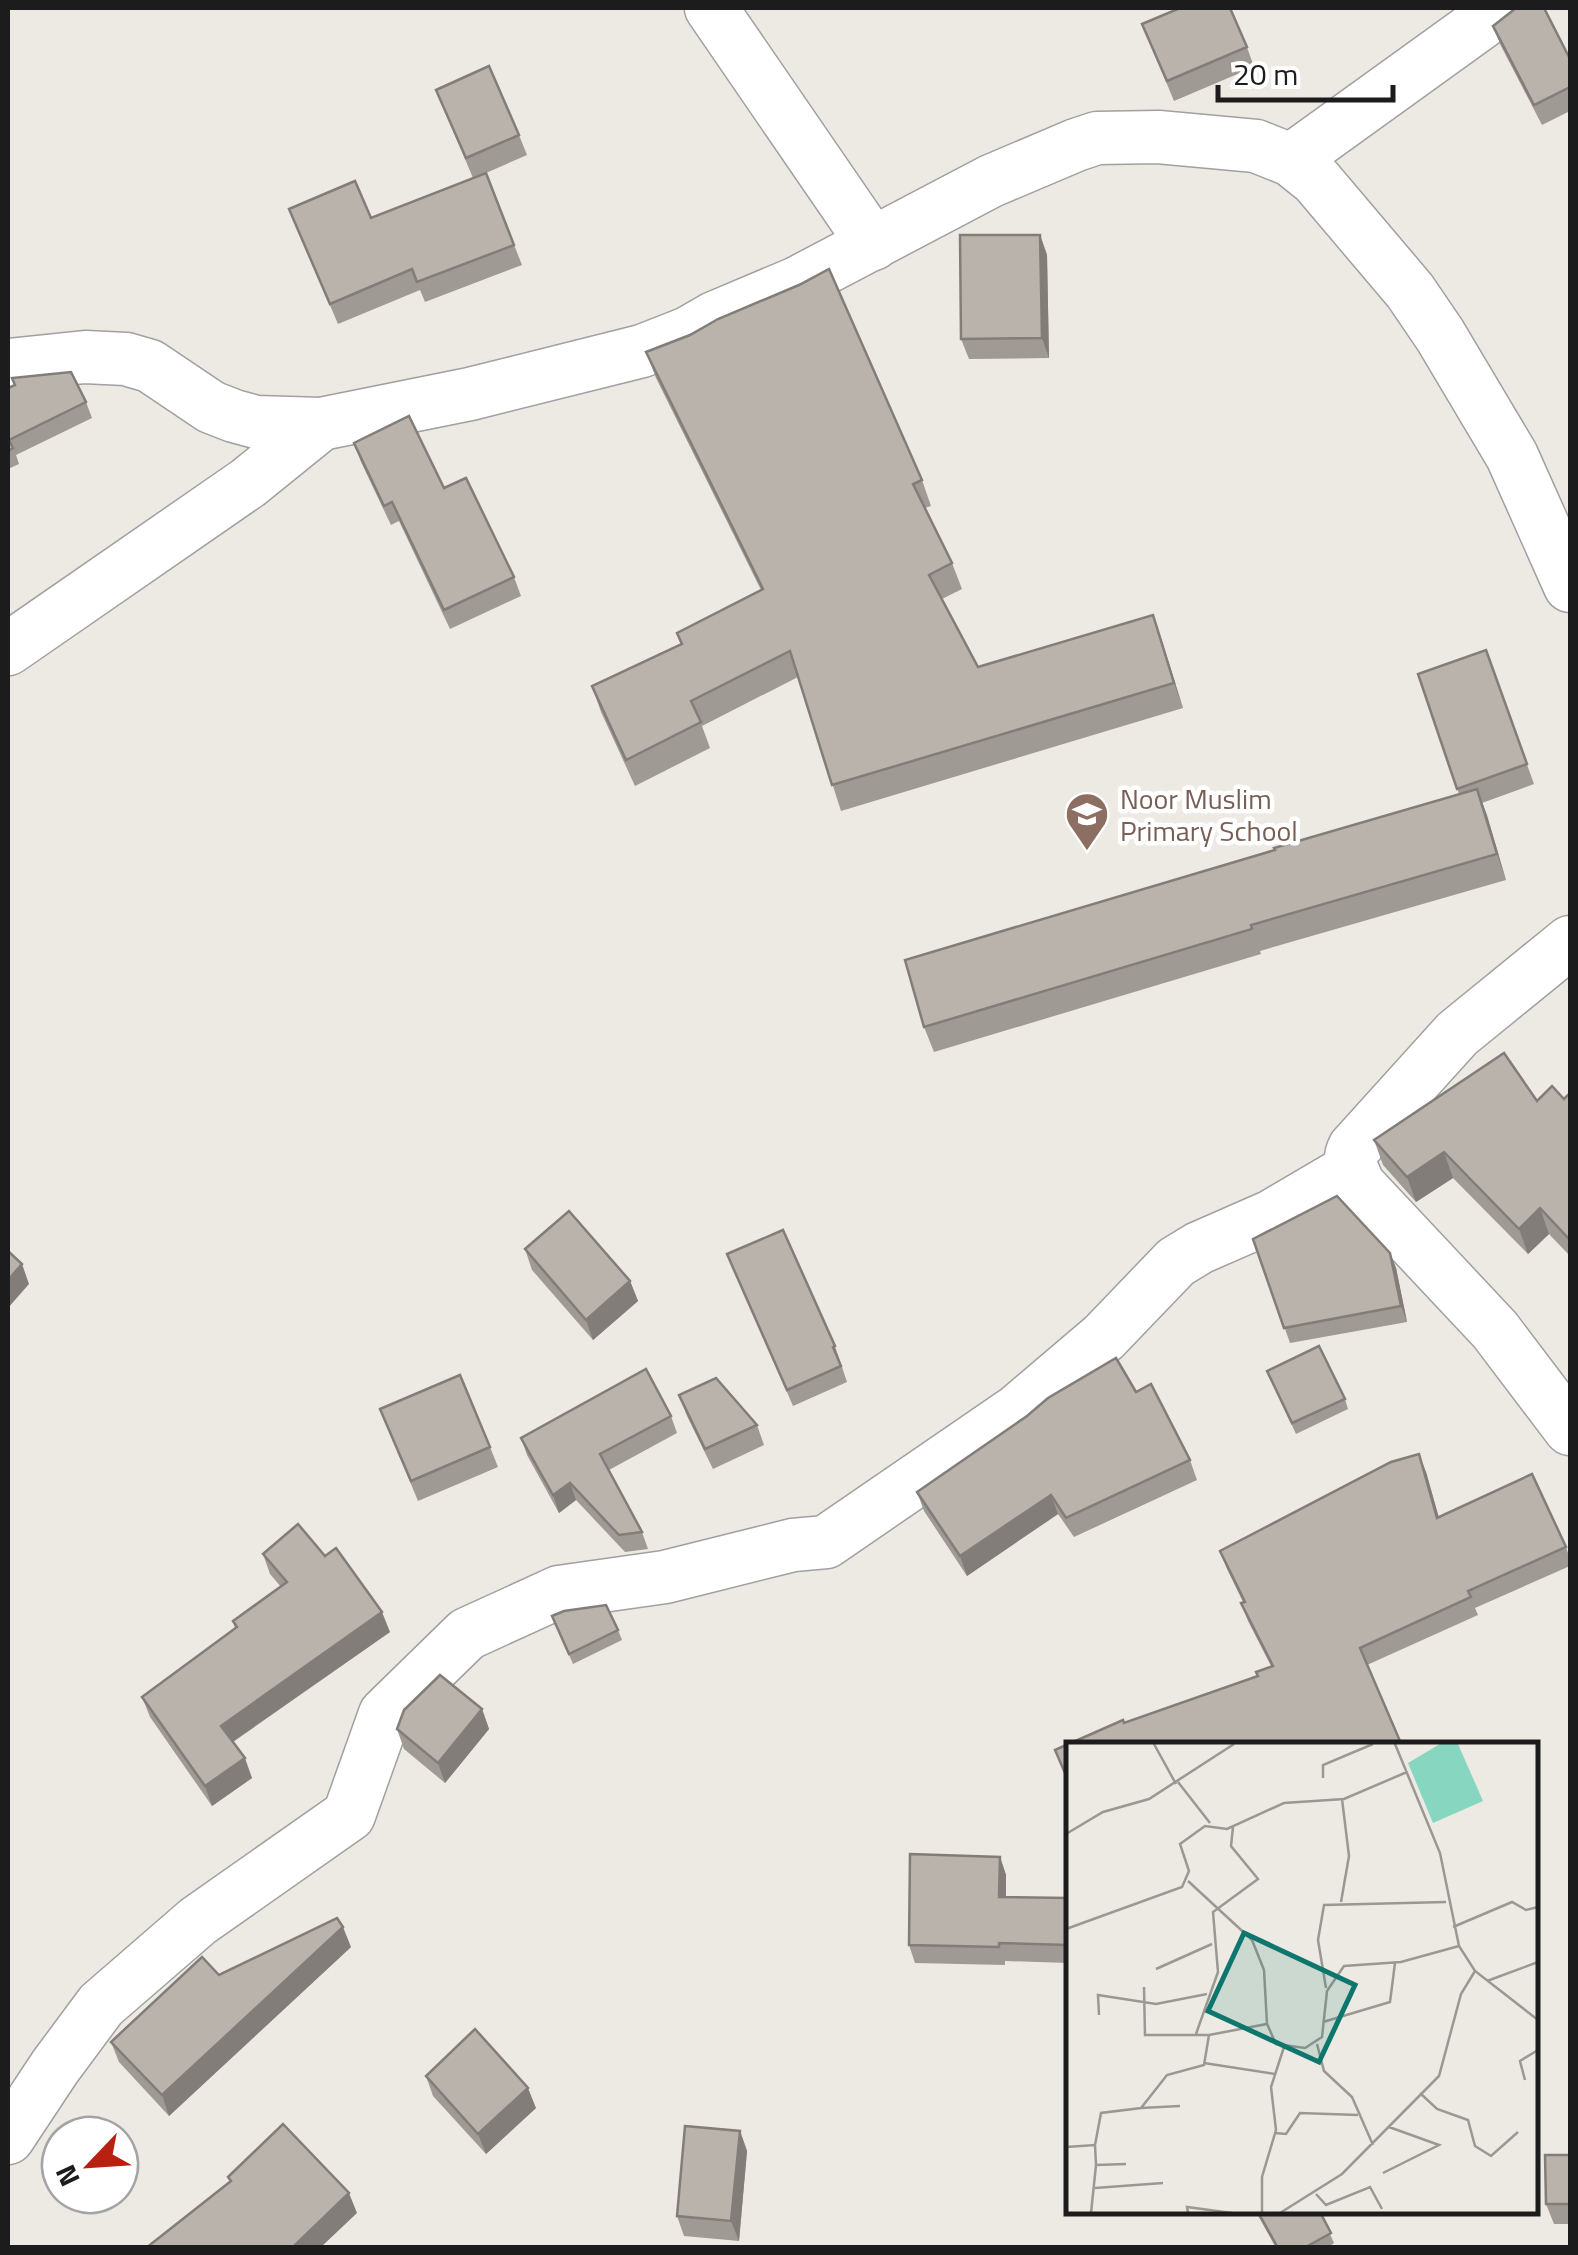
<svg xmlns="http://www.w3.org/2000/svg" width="1578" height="2255" font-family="'Titillium Web',sans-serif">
	<rect width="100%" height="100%" fill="#edeae3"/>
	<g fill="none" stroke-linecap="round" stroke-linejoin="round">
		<g stroke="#a0a0a0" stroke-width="55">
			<g id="street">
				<path d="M 711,8 L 873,244"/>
				<path d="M 1291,160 L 1502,8"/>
				<path d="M 8,365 L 85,357 L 126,359 L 150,366 L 211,407 L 234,416 L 256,422 L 321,424 L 470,394 L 642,351 L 688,333 L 714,318 L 797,283 L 991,181 L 1076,145 L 1097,138 L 1158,137 L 1256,146 L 1291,160 L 1316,180 L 1410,291 L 1440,335 L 1512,456 L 1570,586"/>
				<path d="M 8,649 L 248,483 L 321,424"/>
				<path d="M 1570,942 L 1457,1034 L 1354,1148 C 1347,1161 1353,1172 1359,1185 L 1495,1330 L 1570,1429"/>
				<path d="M 8,2138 L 55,2067 L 101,2005 L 198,1921 L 349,1815 L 385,1714 L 467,1634 L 559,1592 L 665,1577 L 793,1545 L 826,1542 L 1017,1411 L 1104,1337 L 1176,1262 L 1199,1248 L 1272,1216 L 1352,1169"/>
			</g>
		</g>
		<use href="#street" stroke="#fff" stroke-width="52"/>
	</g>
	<g fill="#9f9a94">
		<path d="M 1142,24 L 1247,47 L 1254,67 L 1174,101 Z"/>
		<path d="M 1493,26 L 1570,59 L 1570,111 L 1542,125 L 1501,46 Z"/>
		<path d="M 436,90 L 519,135 L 527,155 L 486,173 L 522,265 L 425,302 L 420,290 L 338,324 L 289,209 L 371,218 L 473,178 Z"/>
		<path d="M 1040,235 L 1047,255 L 1049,358 L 969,359 L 961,339 Z"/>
		<path d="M 646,352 L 922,480 L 931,506 L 925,508 L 952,563 L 962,589 L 942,599 L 978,667 L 1153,615 L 1183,708 L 841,811 L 798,677 L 702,726 L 710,748 L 635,786 L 601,712 L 592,686 L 681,645 L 677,633 L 761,590 L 656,378 Z"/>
		<path d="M 8,388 L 86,402 L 92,418 L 16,455 L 19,464 L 8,469 Z"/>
		<path d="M 354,443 L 444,488 L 514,577 L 521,596 L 450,629 L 399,521 L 391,525 L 361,462 Z"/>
		<path d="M 1486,650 L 1534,784 L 1482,803 L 1506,880 L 1260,951 L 1261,954 L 934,1052 L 924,1027 L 1275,850 L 1459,794 L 1418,674 Z"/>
		<path d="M 1570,1093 L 1570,1256 L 1549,1234 L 1528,1254 L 1453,1178 L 1416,1202 L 1383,1165 L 1374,1140 L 1537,1101 L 1564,1099 Z"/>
		<path d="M 1253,1239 L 1390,1253 L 1396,1268 L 1407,1322 L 1290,1343 Z"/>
		<path d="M 525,1249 L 630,1281 L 638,1301 L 593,1340 L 532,1270 Z"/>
		<path d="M 727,1254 L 835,1346 L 847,1382 L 793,1406 Z"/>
		<path d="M 1267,1371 L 1345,1399 L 1348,1409 L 1296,1434 Z"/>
		<path d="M 1136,1392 L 1190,1460 L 1197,1480 L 1074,1537 L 1058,1514 L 967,1576 L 924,1511 L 917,1492 Z"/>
		<path d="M 679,1395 L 757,1425 L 764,1445 L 713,1469 L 687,1416 Z"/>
		<path d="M 380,1409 L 490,1447 L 498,1467 L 418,1501 Z"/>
		<path d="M 671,1416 L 677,1433 L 609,1470 L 642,1532 L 648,1549 L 625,1552 L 576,1500 L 559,1513 L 527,1455 L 521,1438 Z"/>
		<path d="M 1426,1472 L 1439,1518 L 1566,1547 L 1570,1559 L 1570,1566 L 1475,1608 L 1478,1615 L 1367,1665 L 1401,1745 L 1068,1745 L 1068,1783 L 1055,1750 L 1258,1676 L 1271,1666 L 1248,1621 L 1241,1603 L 1243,1602 L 1227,1569 L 1220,1551 Z"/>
		<path d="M 263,1554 L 390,1632 L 233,1742 L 252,1778 L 212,1806 L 150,1717 L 142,1697 L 235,1628 L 233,1621 L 281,1587 L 270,1574 Z"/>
		<path d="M 552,1616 L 618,1630 L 622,1640 L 573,1664 Z"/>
		<path d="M 482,1709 L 489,1729 L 445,1783 L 404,1749 L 397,1729 Z"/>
		<path d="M 1000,1857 L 1006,1875 L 1006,1897 L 1068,1898 L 1068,1963 L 1005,1961 L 1005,1965 L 915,1963 L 909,1945 Z"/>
		<path d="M 351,1947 L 169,2116 L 119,2062 L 111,2042 L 219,1975 Z"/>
		<path d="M 426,2076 L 536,2108 L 486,2154 L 433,2096 Z"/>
		<path d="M 740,2131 L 747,2151 L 739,2241 L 684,2236 L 677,2216 Z"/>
		<path d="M 1570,2155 L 1570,2224 L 1554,2224 L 1546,2204 Z"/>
		<path d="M 1256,2212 L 1320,2212 L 1334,2243 L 1327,2248 L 1276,2248 Z"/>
	</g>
	<g fill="#827d78">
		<path d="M 1040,235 L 1047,255 L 1049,358 L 1042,338 Z"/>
		<path d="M 1153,615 L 1162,641 L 1183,708 L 1174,683 Z"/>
		<path d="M 1477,789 L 1487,815 L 1506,880 L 1497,854 Z"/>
		<path d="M 1444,1152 L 1453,1178 L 1416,1202 L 1407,1177 Z"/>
		<path d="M 1540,1208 L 1549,1234 L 1528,1254 L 1519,1229 Z"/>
		<path d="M 1390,1253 L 1396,1268 L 1407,1322 L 1401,1306 Z"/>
		<path d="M 22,1264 L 29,1284 L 8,1308 L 8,1280 Z"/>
		<path d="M 630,1281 L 638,1301 L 593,1340 L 586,1320 Z"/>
		<path d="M 1419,1454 L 1426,1472 L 1444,1536 L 1437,1518 Z"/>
		<path d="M 570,1483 L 576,1500 L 559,1513 L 553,1495 Z"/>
		<path d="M 1051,1495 L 1058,1514 L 967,1576 L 960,1556 Z"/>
		<path d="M 382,1612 L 390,1632 L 228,1745 L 221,1726 Z"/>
		<path d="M 482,1709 L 489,1729 L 445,1783 L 438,1763 Z"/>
		<path d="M 245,1758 L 252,1778 L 212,1806 L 205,1786 Z"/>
		<path d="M 1000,1857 L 1006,1875 L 1006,1915 L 999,1897 Z"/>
		<path d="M 343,1927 L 351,1947 L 169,2116 L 162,2095 Z"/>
		<path d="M 528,2088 L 536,2108 L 486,2154 L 478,2134 Z"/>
		<path d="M 740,2131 L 747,2151 L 739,2241 L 731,2221 Z"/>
		<path d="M 349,2193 L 357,2213 L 320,2248 L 292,2248 Z"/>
	</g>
	<g fill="#b9b3ac" stroke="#827d78" stroke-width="2.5">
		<path d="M 1180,8 L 1230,8 L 1247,47 L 1167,81 L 1142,24 Z"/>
		<path d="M 1516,8 L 1544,8 L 1570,59 L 1570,87 L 1534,105 L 1493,26 Z"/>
		<path d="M 489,66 L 519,135 L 466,158 L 436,90 Z"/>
		<path d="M 486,173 L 514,245 L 417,282 L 412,269 L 330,304 L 289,209 L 355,181 L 371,218 Z"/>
		<path d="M 960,235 L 1040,235 L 1042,338 L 961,339 Z"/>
		<path d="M 829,269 L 922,480 L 913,484 L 952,563 L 929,575 L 978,667 L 1153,615 L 1174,683 L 832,785 L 790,651 L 691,701 L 701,722 L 626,760 L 592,686 L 682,644 L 677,633 L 763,589 L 646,352 L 690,335 L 718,319 L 799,285 Z"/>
		<path d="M 71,372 L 86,402 L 9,440 L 13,448 L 8,451 L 8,388 L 15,385 L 12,378 Z"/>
		<path d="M 409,416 L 444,488 L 466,478 L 514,577 L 444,610 L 392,502 L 384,506 L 354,443 Z"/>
		<path d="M 1486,650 L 1527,764 L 1457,789 L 1418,674 Z"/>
		<path d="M 1477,789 L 1497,854 L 1251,925 L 1252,929 L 924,1027 L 905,960 L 1275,850 L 1274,848 Z"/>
		<path d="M 1504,1053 L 1537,1101 L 1552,1086 L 1564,1099 L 1570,1093 L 1570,1240 L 1540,1208 L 1519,1229 L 1444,1152 L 1407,1177 L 1374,1140 Z"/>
		<path d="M 1337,1196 L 1390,1253 L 1401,1306 L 1284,1328 L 1253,1239 Z"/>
		<path d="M 569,1211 L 630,1281 L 586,1320 L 525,1249 Z"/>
		<path d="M 783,1230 L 835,1346 L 833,1347 L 841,1366 L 787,1390 L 727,1254 Z"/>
		<path d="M 8,1251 L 22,1264 L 8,1280 Z"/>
		<path d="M 1319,1346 L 1345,1399 L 1292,1423 L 1267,1371 Z"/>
		<path d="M 1116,1358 L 1136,1392 L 1151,1384 L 1190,1460 L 1066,1518 L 1051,1495 L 960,1556 L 917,1492 L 1027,1416 L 1048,1398 Z"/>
		<path d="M 646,1369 L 671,1416 L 600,1454 L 642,1532 L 619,1535 L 570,1483 L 553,1495 L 521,1438 Z"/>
		<path d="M 460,1375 L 490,1447 L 411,1481 L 380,1409 Z"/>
		<path d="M 716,1378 L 757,1425 L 705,1449 L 679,1395 Z"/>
		<path d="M 1419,1454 L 1437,1518 L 1532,1474 L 1566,1547 L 1468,1591 L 1471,1597 L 1360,1648 L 1400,1741 L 1391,1745 L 1068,1745 L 1068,1780 L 1055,1750 L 1123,1720 L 1124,1723 L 1258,1676 L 1256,1672 L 1273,1666 L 1241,1603 L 1245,1602 L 1220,1551 L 1391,1462 Z"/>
		<path d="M 298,1524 L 325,1556 L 336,1548 L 382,1612 L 221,1726 L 245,1758 L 205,1786 L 142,1697 L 237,1627 L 233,1621 L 287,1582 L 263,1554 Z"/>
		<path d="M 606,1605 L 618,1630 L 569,1654 L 552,1616 L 564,1611 Z"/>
		<path d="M 440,1675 L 482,1709 L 438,1763 L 397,1729 L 404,1710 Z"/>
		<path d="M 910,1854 L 1000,1857 L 999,1897 L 1068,1898 L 1068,1945 L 999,1943 L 999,1947 L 909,1945 Z"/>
		<path d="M 337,1918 L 343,1927 L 162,2095 L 111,2042 L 202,1957 L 219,1975 Z"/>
		<path d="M 475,2029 L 528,2088 L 478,2134 L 426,2076 Z"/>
		<path d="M 283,2124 L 349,2193 L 292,2248 L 146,2248 L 231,2181 L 228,2177 Z"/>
		<path d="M 685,2126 L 740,2131 L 731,2221 L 677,2216 Z"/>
		<path d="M 1545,2155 L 1570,2155 L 1570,2204 L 1546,2204 Z"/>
		<path d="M 1258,2212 L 1320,2212 L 1331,2233 L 1304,2248 L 1278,2248 Z"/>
	</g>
	<defs>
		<g id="school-pin" transform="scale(2.25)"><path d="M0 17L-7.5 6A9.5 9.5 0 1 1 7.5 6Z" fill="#8d6e63" stroke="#fff"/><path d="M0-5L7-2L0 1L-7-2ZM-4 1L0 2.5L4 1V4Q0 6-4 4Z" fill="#fff"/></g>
	</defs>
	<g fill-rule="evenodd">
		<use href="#school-pin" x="1087" y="814"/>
	</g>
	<g text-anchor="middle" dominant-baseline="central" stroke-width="9" stroke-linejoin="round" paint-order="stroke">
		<g font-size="28" fill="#785e54" stroke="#fff" text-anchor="start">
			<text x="1120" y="798">Noor Muslim<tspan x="1120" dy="32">Primary School</tspan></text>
		</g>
	</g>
	<g transform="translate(1066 1742)">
		<rect width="472" height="472" fill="#edeae3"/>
		<path d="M 374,2 L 392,2 L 417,59 L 367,81 L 342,21 Z" fill="#87d6bf"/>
		<path fill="none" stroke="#999893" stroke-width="2.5" d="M 88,2 L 110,42M 329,2 L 374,111 L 393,204 L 409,229 L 472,278M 257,36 L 257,23 L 307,2M 112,40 L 144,81M 0,92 L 37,70 L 83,57 L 168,2M 122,139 L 186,198 L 198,228 L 201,282M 275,160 L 283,114 L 276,57M 387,185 L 446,160 L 460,168 L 472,165M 0,187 L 116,145 L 123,129 L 114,102 L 139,84 L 161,87 L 218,61 L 278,57 L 341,30M 90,227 L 146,202M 421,239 L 472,220M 78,245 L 79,293 L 143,293 L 201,282 L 210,302 L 239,306 L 256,295 L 261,249 L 278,224 L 335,220 L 393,204M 260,246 L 252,198 L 258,163 L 380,160M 33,273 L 32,253 L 90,262 L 141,252M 257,280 L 324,260 L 329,221M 130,292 L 152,230 L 147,170 L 192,137 L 165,104 L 167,85M 251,302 L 258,329 L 286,355 L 307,403M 138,321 L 209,332M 459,338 L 454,319 L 472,308M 354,351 L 371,367 L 402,378 L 409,404 L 425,414 L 452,390M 75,366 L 114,364M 209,391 L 220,392 L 234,371 L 292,373M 29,403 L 35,371 L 75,366 L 101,333 L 138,323 L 143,293M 0,405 L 29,403 L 30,423M 317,431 L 373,403 L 323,385M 29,446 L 97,441M 250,452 L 260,463 L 304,445 L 316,467M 25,471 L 30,423 L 60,422M 122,471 L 121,465 L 166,471M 196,471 L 196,435 L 210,388 L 205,345 L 218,305M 214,471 L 276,432 L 373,334 L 395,252 L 409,229"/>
		<path fill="#0f766e" fill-opacity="0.15" stroke="#0f766e" stroke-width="5" d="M 178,191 L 289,243 L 253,320 L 142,269 Z"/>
		<rect width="472" height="472" fill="none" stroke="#1c1c1c" stroke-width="5"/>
	</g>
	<rect width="1578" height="2255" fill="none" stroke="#1c1c1c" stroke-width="20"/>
	<g transform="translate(90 2165) rotate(245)"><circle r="48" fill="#ffffff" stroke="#a4a4a4" stroke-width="2.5"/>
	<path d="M0-8L18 38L0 25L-18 38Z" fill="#b82111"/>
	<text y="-15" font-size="28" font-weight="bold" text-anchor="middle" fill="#1c1c1c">N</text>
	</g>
	<path d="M1218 85v15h175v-15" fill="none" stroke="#1c1c1c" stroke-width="5"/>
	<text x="1233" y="85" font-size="30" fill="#1c1c1c" stroke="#ffffff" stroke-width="8" paint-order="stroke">20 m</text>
</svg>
